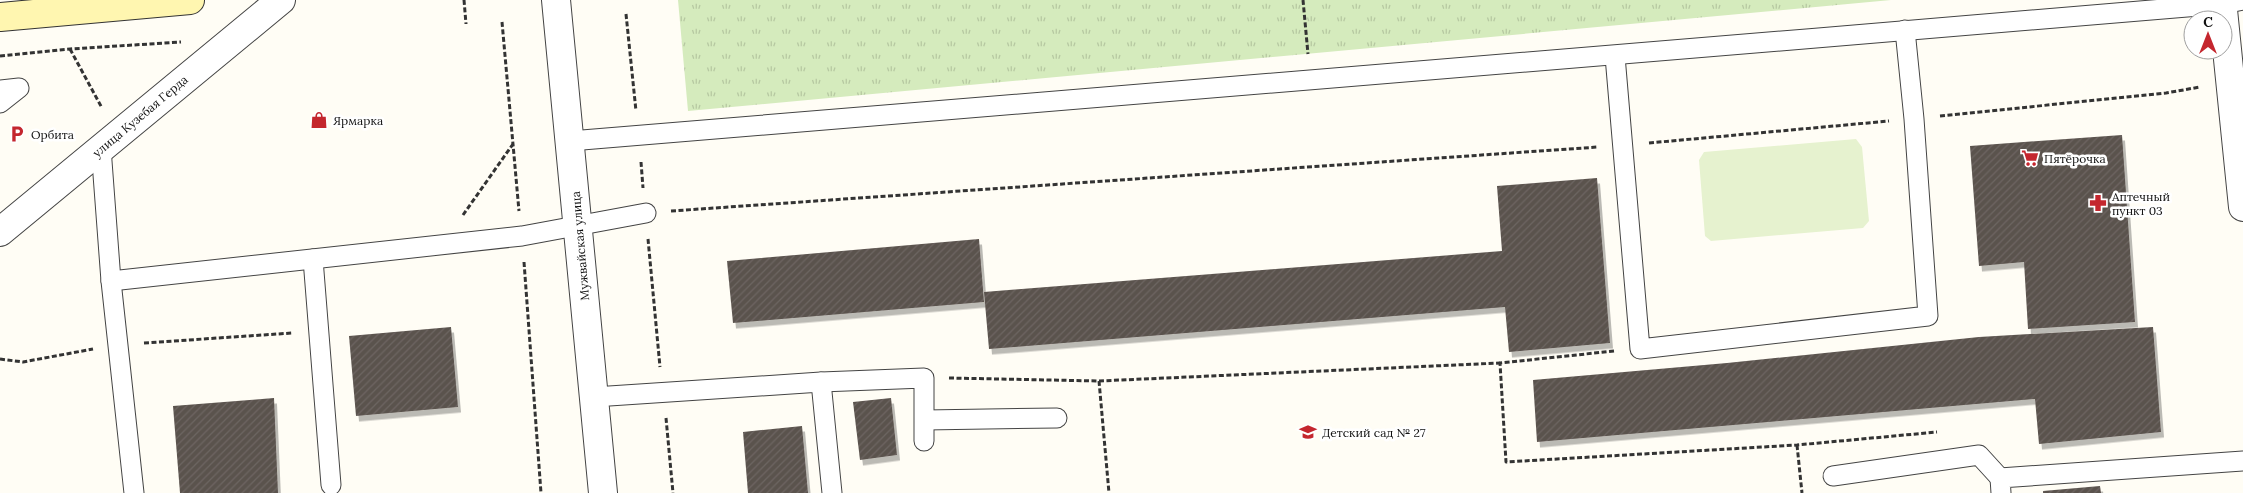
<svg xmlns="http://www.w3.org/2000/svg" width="2243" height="493" font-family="Lora,serif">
	<defs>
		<pattern id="grass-tufts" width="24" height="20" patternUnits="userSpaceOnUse" patternTransform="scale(1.25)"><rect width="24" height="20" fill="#d5ebbd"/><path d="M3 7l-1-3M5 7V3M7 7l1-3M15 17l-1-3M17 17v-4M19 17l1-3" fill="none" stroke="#b6c8a1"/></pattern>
		<pattern id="building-hatch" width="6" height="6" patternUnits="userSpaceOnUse" patternTransform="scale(1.25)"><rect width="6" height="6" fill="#5a524d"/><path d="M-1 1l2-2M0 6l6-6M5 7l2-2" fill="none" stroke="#6d6662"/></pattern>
		<filter id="shadow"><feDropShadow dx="3" dy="5.5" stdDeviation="0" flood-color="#0004"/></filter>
	</defs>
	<rect width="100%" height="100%" fill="#fffdf5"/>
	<path fill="url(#grass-tufts)" d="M 678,0 L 1891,0 L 688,111 Z"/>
	<path fill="#e6f2cf" d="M 1856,139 L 1862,147 L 1869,221 L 1863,228 L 1711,241 L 1705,236 L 1699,160 L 1704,152 Z"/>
	<g fill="url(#building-hatch)" filter="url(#shadow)">
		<path d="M 2122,135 L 2135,322 L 2028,329 L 2024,262 L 1979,266 L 1970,146 Z"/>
		<path d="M 1597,178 L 1610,343 L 1509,352 L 1505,307 L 989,349 L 984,292 L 1502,251 L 1497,186 Z"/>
		<path d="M 979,239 L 984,302 L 733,323 L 727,261 Z"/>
		<path d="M 451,327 L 458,407 L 356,416 L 349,336 Z"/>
		<path d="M 2153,327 L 2161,432 L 2039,444 L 2035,399 L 1537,442 L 1533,380 L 1727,363 L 1979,337 Z"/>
		<path d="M 274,398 L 278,493 L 180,493 L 173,406 Z"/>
		<path d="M 891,398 L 897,455 L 860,460 L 853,402 Z"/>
		<path d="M 802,426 L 808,493 L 748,493 L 743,432 Z"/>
		<path d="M 2100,486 L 2101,493 L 2043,493 L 2043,491 Z"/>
	</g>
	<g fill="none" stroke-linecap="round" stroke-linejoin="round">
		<g stroke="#444" stroke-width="21">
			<g id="service">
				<path d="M 1615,56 L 1640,349 L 1928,316 L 1914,119 L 1905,30"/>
				<path d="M 0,90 L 19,88 L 0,103"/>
				<path d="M 570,141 C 1121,97 1672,50 2223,4 L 2243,0"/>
				<path d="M 101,148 L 111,281 L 134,493"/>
				<path d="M 313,259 L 331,485"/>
				<path d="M 111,281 L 522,236 L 646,213"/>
				<path d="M 821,382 L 924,378 L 924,441"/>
				<path d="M 594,397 L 821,382 L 832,493"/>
				<path d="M 925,420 L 1057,418"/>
				<path d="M 1833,476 L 1979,455 L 2000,478"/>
				<path d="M 2001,493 L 2000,478 L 2243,461"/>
			</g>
		</g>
		<g stroke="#444" stroke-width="30">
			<g id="minor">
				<path d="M 556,0 L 603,493"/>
				<path d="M 2222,0 L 2243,207"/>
			</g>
		</g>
		<g stroke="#444" stroke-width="30">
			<path id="tertiary" d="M 0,232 L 281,0"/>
		</g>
		<g stroke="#333" stroke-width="30">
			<path id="secondary" d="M 0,17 L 190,0"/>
		</g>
		<g stroke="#333" stroke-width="3" stroke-dasharray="5 2.5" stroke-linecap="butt">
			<path d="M 464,0 L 466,24"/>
			<path d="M 1303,0 L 1308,54"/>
			<path d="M 626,14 L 636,111"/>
			<path d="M 502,22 L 519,211"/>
			<path d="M 70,49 L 102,108"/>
			<path d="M 0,56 L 70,49 L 181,42"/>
			<path d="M 1940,116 L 2166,93 L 2200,87"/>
			<path d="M 1649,143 L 1889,121"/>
			<path d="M 641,162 L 643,188"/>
			<path d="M 671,211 L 1598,147"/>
			<path d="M 463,215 L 513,144"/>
			<path d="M 648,239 L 660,367"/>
			<path d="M 524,262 L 541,493"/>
			<path d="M 144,343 L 292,333"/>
			<path d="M 1614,351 L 1500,363 L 1506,462 L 1797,445 L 1937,432"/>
			<path d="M 0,359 L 23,362 L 93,349"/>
			<path d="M 949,378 L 1099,381 L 1500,363"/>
			<path d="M 1099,381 L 1109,493"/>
			<path d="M 666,418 L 673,493"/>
			<path d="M 1797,445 L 1802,493"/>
		</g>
		<use href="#service" stroke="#fff" stroke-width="19"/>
		<use href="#minor" stroke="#fff" stroke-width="28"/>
		<use href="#tertiary" stroke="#fff" stroke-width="28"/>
		<use href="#secondary" stroke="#fff6b0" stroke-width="28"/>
	</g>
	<defs>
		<g id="shop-bare" transform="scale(1.35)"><path d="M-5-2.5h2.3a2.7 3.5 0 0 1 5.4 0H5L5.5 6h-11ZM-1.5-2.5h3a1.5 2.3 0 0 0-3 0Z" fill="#c4262e" stroke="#fff" stroke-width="2.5" paint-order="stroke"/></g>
		<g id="parking-bare" transform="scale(1.35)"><path d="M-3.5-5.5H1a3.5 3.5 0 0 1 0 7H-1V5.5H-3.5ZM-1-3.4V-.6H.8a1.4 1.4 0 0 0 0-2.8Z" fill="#c4262e" stroke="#fff" stroke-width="2.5" paint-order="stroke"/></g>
		<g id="supermarket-bare" transform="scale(1.35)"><path d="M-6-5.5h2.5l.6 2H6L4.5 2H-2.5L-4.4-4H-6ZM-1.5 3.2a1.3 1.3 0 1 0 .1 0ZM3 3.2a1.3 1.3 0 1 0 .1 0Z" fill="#c4262e" stroke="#fff" stroke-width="2.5" paint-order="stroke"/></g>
		<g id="pharmacy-bare" transform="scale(1.35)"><path d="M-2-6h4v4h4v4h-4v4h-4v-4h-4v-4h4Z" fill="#c4262e" stroke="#fff" stroke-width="2.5" paint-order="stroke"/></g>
		<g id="school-bare" transform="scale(1.35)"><path d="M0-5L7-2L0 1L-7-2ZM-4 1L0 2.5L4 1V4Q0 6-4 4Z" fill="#c4262e" stroke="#fff" stroke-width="2.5" paint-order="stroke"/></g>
	</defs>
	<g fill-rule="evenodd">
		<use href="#shop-bare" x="319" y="120"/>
		<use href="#parking-bare" x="17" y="134"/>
		<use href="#supermarket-bare" x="2030" y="158"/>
		<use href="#pharmacy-bare" x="2098" y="203"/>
		<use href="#school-bare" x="1308" y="432"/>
	</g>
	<g text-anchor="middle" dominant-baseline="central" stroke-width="5" stroke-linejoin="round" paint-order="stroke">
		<g font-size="12" fill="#111" stroke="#fff">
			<text transform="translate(140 116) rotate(-40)">улица Кузебая Герда</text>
			<text transform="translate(580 246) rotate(-95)">Мужвайская улица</text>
		</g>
		<g font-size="12" fill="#111" stroke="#fff" text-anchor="start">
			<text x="333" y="120">Ярмарка</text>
			<text x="31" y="134">Орбита</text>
			<text x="2044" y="158">Пятёрочка</text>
			<text x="2112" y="196">Аптечный<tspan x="2112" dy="14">пункт 03</tspan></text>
			<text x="1322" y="432">Детский сад № 27</text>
		</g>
	</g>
	<g transform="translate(2208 35)"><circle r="24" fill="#ffffff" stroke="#a0a0a0"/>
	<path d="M0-4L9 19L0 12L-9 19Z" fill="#c4262e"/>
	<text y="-8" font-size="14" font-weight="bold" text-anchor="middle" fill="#111111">С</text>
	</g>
</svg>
